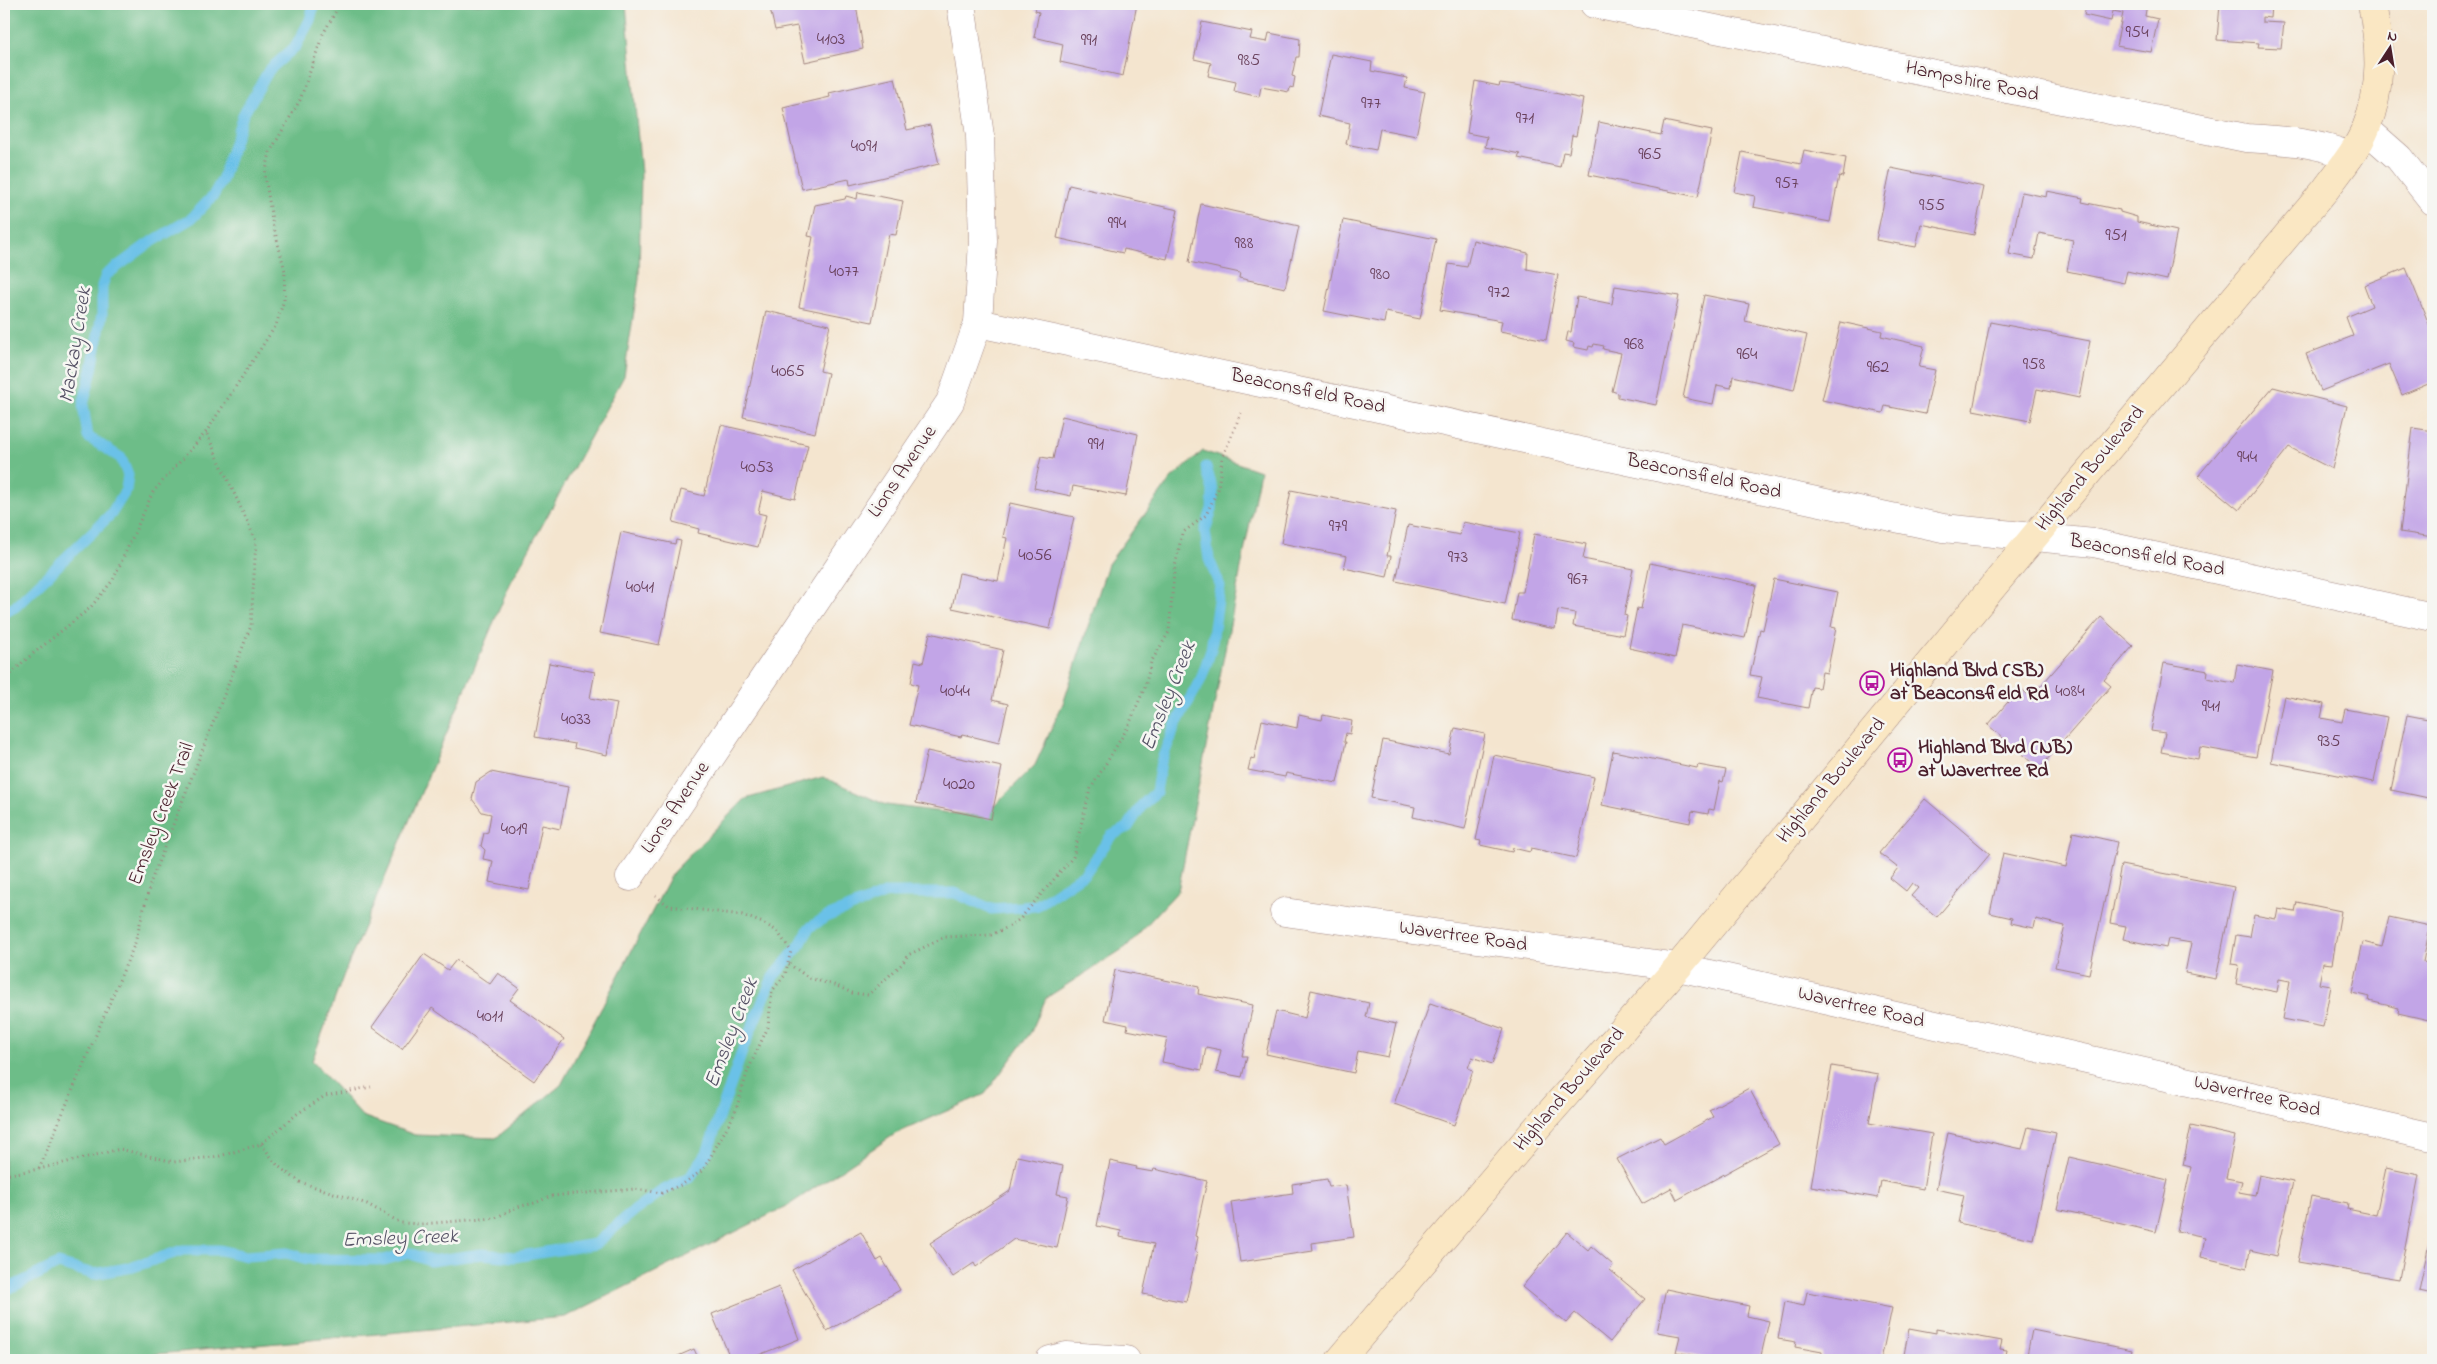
<svg xmlns="http://www.w3.org/2000/svg" width="2437" height="1364" font-family="'Indie Flower',sans-serif">
	<rect width="100%" height="100%" fill="#f6f6f2"/>
	<filter id="ink" filterUnits="userSpaceOnUse"><feTurbulence type="fractalNoise" baseFrequency=".02" numOctaves="2"/><feDisplacementMap in="SourceGraphic" scale="10" xChannelSelector="R" yChannelSelector="G"/><feConvolveMatrix kernelMatrix="1 2 1 2 8 2 1 2 1" color-interpolation-filters="sRGB"/></filter>
	<filter id="wash" filterUnits="userSpaceOnUse"><feTurbulence type="fractalNoise" baseFrequency=".0096" numOctaves="4" result="noise"/><feDisplacementMap in="SourceGraphic" scale="20" xChannelSelector="R" yChannelSelector="G"/><feGaussianBlur stdDeviation="1.12" result="paint"/><feColorMatrix in="noise" values="0 0 0 0 0 0 0 0 0 0 0 0 0 0 0 0 0 1.4 0 .05"/><feComposite in="paint" operator="in"/></filter>
	<g filter="url(#wash)">
		<rect width="100%" height="100%" fill="#f4e5cf"/>
		<path fill="#6dbd88" stroke="#5c6e5a" d="M 4,4 L 626,4 L 641,173 L 639,279 L 624,376 L 510,584 L 344,974 L 312,1061 L 362,1116 L 415,1135 L 496,1138 L 561,1085 L 673,872 L 745,799 L 823,777 L 886,805 L 983,817 L 1035,765 L 1064,701 L 1108,564 L 1171,479 L 1203,451 L 1260,471 L 1178,891 L 1126,947 L 1046,998 L 1031,1032 L 985,1094 L 895,1134 L 789,1205 L 565,1317 L 102,1359 L 4,1360 Z"/>
		<g fill="none" stroke-linecap="round" stroke-linejoin="round">
			<g stroke="#6bc1e8" stroke-width="11">
				<path d="M 4,613 L 15,607 L 111,514 L 126,490 L 128,475 L 121,458 L 88,437 L 83,405 L 92,370 L 102,314 L 102,286 L 106,275 L 148,244 L 192,218 L 213,196 L 222,180 L 243,115 L 269,70 L 296,46 L 310,20 L 314,4"/>
				<path d="M 4,1291 L 58,1264 L 94,1274 L 133,1267 L 183,1250 L 220,1250 L 246,1256 L 287,1253 L 307,1259 L 384,1260 L 409,1253 L 430,1261 L 482,1254 L 514,1257 L 595,1244 L 634,1211 L 662,1191 L 690,1177 L 707,1153 L 744,1046 L 773,977 L 800,945 L 809,928 L 826,917 L 887,893 L 955,893 L 991,909 L 1036,906 L 1085,873 L 1111,836 L 1128,827 L 1142,805 L 1156,792 L 1161,762 L 1175,726 L 1201,679 L 1211,650 L 1220,586 L 1209,559 L 1205,531 L 1212,509 L 1213,491 L 1206,467"/>
			</g>
		</g>
		<g id="blocks">
			<g fill="#c2a5e7">
				<path d="M 769,4 L 856,4 L 863,49 L 805,62 L 797,26 L 775,30 Z"/>
				<path d="M 1037,4 L 1137,4 L 1123,76 L 1060,62 L 1063,44 L 1034,37 L 1039,12 L 1035,11 Z"/>
				<path d="M 2078,4 L 2147,4 L 2145,16 L 2158,19 L 2151,52 L 2116,46 L 2123,13 L 2113,11 L 2111,21 L 2084,15 L 2086,6 Z"/>
				<path d="M 2220,4 L 2271,4 L 2270,18 L 2262,17 L 2262,22 L 2284,23 L 2281,48 L 2258,47 L 2259,43 L 2217,40 Z"/>
				<path d="M 1202,22 L 1252,32 L 1250,39 L 1267,42 L 1269,33 L 1300,39 L 1299,57 L 1296,57 L 1292,76 L 1295,77 L 1293,88 L 1290,87 L 1289,92 L 1261,87 L 1259,97 L 1234,91 L 1236,82 L 1208,76 L 1211,63 L 1194,59 Z"/>
				<path d="M 1331,54 L 1372,62 L 1371,71 L 1407,78 L 1405,88 L 1425,92 L 1416,136 L 1380,129 L 1376,150 L 1346,144 L 1350,123 L 1318,116 Z"/>
				<path d="M 895,78 L 907,130 L 930,125 L 939,164 L 850,185 L 849,179 L 802,189 L 783,108 L 830,97 L 829,93 Z"/>
				<path d="M 1475,81 L 1499,86 L 1500,83 L 1516,85 L 1583,99 L 1576,136 L 1572,135 L 1569,153 L 1563,152 L 1560,167 L 1518,158 L 1520,154 L 1485,147 L 1487,137 L 1467,133 Z"/>
				<path d="M 1664,121 L 1712,131 L 1698,197 L 1589,175 L 1599,122 L 1661,135 Z"/>
				<path d="M 1804,150 L 1846,158 L 1843,177 L 1839,176 L 1830,222 L 1753,207 L 1755,196 L 1734,192 L 1742,152 L 1801,164 Z"/>
				<path d="M 1891,168 L 1984,187 L 1974,235 L 1921,224 L 1916,247 L 1876,240 Z"/>
				<path d="M 1069,185 L 1178,210 L 1167,259 L 1124,249 L 1123,253 L 1057,238 Z"/>
				<path d="M 2047,191 L 2083,198 L 2082,202 L 2120,210 L 2120,212 L 2137,217 L 2137,222 L 2177,231 L 2167,280 L 2127,271 L 2124,283 L 2067,271 L 2073,240 L 2039,233 L 2034,259 L 2009,254 L 2022,192 L 2046,197 Z"/>
				<path d="M 858,192 L 903,201 L 896,235 L 889,234 L 872,322 L 799,307 L 813,237 L 808,236 L 815,205 L 845,199 L 846,196 L 857,199 Z"/>
				<path d="M 1201,204 L 1299,226 L 1285,288 L 1239,278 L 1240,273 L 1189,262 Z"/>
				<path d="M 1343,220 L 1436,239 L 1420,319 L 1386,312 L 1384,323 L 1324,311 Z"/>
				<path d="M 1473,240 L 1528,253 L 1527,269 L 1558,275 L 1546,340 L 1500,331 L 1502,321 L 1440,310 L 1449,264 L 1467,267 Z"/>
				<path d="M 2406,268 L 2433,334 L 2433,382 L 2402,395 L 2389,364 L 2321,391 L 2306,354 L 2353,336 L 2346,317 L 2372,306 L 2364,285 Z"/>
				<path d="M 1615,286 L 1679,296 L 1656,405 L 1618,397 L 1618,393 L 1612,391 L 1621,353 L 1603,349 L 1604,346 L 1594,344 L 1593,347 L 1589,346 L 1588,350 L 1573,347 L 1574,343 L 1566,341 L 1568,332 L 1571,332 L 1577,297 L 1612,304 Z"/>
				<path d="M 1704,295 L 1749,304 L 1745,321 L 1807,335 L 1794,390 L 1733,376 L 1731,388 L 1717,385 L 1713,404 L 1683,398 Z"/>
				<path d="M 766,311 L 830,325 L 820,371 L 828,373 L 815,433 L 743,417 Z"/>
				<path d="M 1841,322 L 1882,331 L 1881,336 L 1924,346 L 1919,367 L 1935,370 L 1925,414 L 1885,406 L 1883,413 L 1822,400 Z"/>
				<path d="M 1990,322 L 2090,341 L 2079,398 L 2037,389 L 2030,421 L 1973,410 Z"/>
				<path d="M 2273,387 L 2347,406 L 2332,469 L 2289,447 L 2239,510 L 2198,476 Z"/>
				<path d="M 1062,416 L 1138,434 L 1126,496 L 1073,486 L 1071,496 L 1034,488 L 1041,457 L 1053,459 Z"/>
				<path d="M 721,425 L 808,445 L 795,499 L 763,491 L 758,513 L 766,515 L 758,547 L 698,533 L 699,529 L 673,522 L 681,490 L 704,496 Z"/>
				<path d="M 2413,428 L 2433,431 L 2433,537 L 2400,532 Z"/>
				<path d="M 1291,490 L 1396,511 L 1387,556 L 1391,556 L 1387,577 L 1344,568 L 1347,556 L 1281,543 Z"/>
				<path d="M 1010,503 L 1074,517 L 1050,629 L 952,608 L 959,573 L 998,581 L 1007,538 L 1003,537 Z"/>
				<path d="M 1463,522 L 1520,533 L 1505,604 L 1396,581 L 1408,525 L 1460,535 Z"/>
				<path d="M 621,532 L 675,544 L 676,540 L 681,541 L 659,645 L 600,633 Z"/>
				<path d="M 1534,534 L 1586,544 L 1583,559 L 1633,569 L 1624,615 L 1627,616 L 1623,635 L 1573,626 L 1575,613 L 1558,610 L 1555,629 L 1512,620 L 1517,592 L 1523,592 Z"/>
				<path d="M 1650,563 L 1756,585 L 1745,638 L 1682,625 L 1675,658 L 1629,648 L 1637,608 L 1641,609 Z"/>
				<path d="M 1774,579 L 1838,592 L 1831,627 L 1836,628 L 1827,673 L 1822,672 L 1819,688 L 1812,687 L 1808,708 L 1757,698 L 1762,677 L 1750,675 L 1760,629 L 1763,630 Z"/>
				<path d="M 2101,617 L 2133,646 L 2104,680 L 2111,686 L 2039,769 L 1988,725 L 2020,688 L 2031,697 Z"/>
				<path d="M 930,633 L 1003,650 L 992,700 L 1008,704 L 999,743 L 962,734 L 961,737 L 909,725 L 918,685 L 911,683 L 915,661 L 923,663 Z"/>
				<path d="M 549,663 L 595,672 L 590,698 L 617,703 L 607,755 L 574,748 L 575,744 L 535,737 Z"/>
				<path d="M 2164,663 L 2208,671 L 2207,678 L 2234,683 L 2237,664 L 2273,671 L 2256,757 L 2200,747 L 2198,759 L 2161,752 L 2165,733 L 2151,731 Z"/>
				<path d="M 2284,696 L 2324,704 L 2321,718 L 2342,722 L 2345,709 L 2387,717 L 2374,782 L 2271,762 Z"/>
				<path d="M 1299,715 L 1322,720 L 1323,715 L 1352,721 L 1350,734 L 1346,733 L 1344,742 L 1346,742 L 1337,783 L 1286,773 L 1285,777 L 1248,770 L 1251,758 L 1254,759 L 1262,720 L 1297,728 Z"/>
				<path d="M 2407,715 L 2433,720 L 2433,799 L 2391,790 Z"/>
				<path d="M 1455,728 L 1485,734 L 1465,829 L 1413,817 L 1415,807 L 1371,798 L 1383,740 L 1449,754 Z"/>
				<path d="M 927,751 L 1002,767 L 991,819 L 916,803 Z"/>
				<path d="M 1613,751 L 1697,768 L 1698,765 L 1726,770 L 1723,782 L 1720,781 L 1714,810 L 1709,809 L 1708,814 L 1692,811 L 1690,823 L 1602,805 Z"/>
				<path d="M 1494,755 L 1594,777 L 1576,858 L 1531,848 L 1530,852 L 1513,848 L 1512,852 L 1480,845 L 1481,841 L 1476,840 Z"/>
				<path d="M 491,772 L 568,787 L 560,829 L 542,825 L 529,890 L 489,882 L 493,861 L 483,859 L 485,850 L 481,846 L 484,833 L 488,832 L 491,814 L 482,812 L 472,799 L 476,782 Z"/>
				<path d="M 1925,799 L 1990,854 L 1937,917 L 1911,896 L 1918,888 L 1912,883 L 1906,891 L 1890,878 L 1898,868 L 1879,853 Z"/>
				<path d="M 2073,832 L 2117,842 L 2089,974 L 2055,967 L 2065,926 L 2036,919 L 2034,928 L 2011,923 L 2012,918 L 1990,913 L 2003,853 L 2066,867 Z"/>
				<path d="M 2121,865 L 2234,887 L 2216,979 L 2185,973 L 2191,943 L 2168,939 L 2166,948 L 2123,939 L 2126,926 L 2110,923 Z"/>
				<path d="M 2297,902 L 2341,911 L 2332,964 L 2323,963 L 2319,984 L 2331,986 L 2323,1027 L 2283,1019 L 2290,981 L 2279,979 L 2277,992 L 2236,984 L 2239,965 L 2231,964 L 2236,935 L 2250,937 L 2254,915 L 2276,919 L 2278,909 L 2295,912 Z"/>
				<path d="M 2389,917 L 2430,926 L 2423,962 L 2433,964 L 2433,1021 L 2398,1013 L 2399,1008 L 2369,1001 L 2370,997 L 2352,993 L 2363,942 L 2382,947 Z"/>
				<path d="M 424,954 L 448,970 L 456,960 L 490,984 L 498,973 L 519,988 L 510,1000 L 564,1039 L 534,1081 L 432,1008 L 402,1049 L 372,1027 Z"/>
				<path d="M 1115,970 L 1199,987 L 1198,994 L 1253,1005 L 1242,1056 L 1247,1056 L 1242,1077 L 1216,1072 L 1221,1050 L 1206,1047 L 1202,1070 L 1162,1062 L 1167,1038 L 1127,1030 L 1128,1025 L 1105,1020 Z"/>
				<path d="M 1311,990 L 1369,1003 L 1366,1017 L 1396,1024 L 1388,1057 L 1358,1051 L 1354,1073 L 1266,1054 L 1276,1011 L 1305,1018 Z"/>
				<path d="M 1430,1003 L 1504,1029 L 1492,1064 L 1472,1057 L 1468,1068 L 1473,1070 L 1454,1125 L 1394,1104 Z"/>
				<path d="M 1832,1066 L 1878,1074 L 1869,1123 L 1932,1134 L 1923,1189 L 1881,1181 L 1878,1198 L 1811,1186 Z"/>
				<path d="M 1749,1088 L 1779,1144 L 1677,1200 L 1671,1188 L 1642,1204 L 1617,1159 L 1660,1137 L 1664,1144 L 1713,1117 L 1709,1110 Z"/>
				<path d="M 2191,1126 L 2235,1136 L 2226,1178 L 2242,1181 L 2239,1192 L 2255,1195 L 2259,1175 L 2293,1182 L 2276,1256 L 2250,1250 L 2247,1268 L 2201,1257 L 2205,1237 L 2177,1231 L 2191,1167 L 2183,1165 Z"/>
				<path d="M 2028,1127 L 2056,1133 L 2033,1239 L 1958,1223 L 1964,1195 L 1936,1189 L 1948,1133 L 2022,1149 Z"/>
				<path d="M 1017,1156 L 1063,1166 L 1057,1194 L 1068,1196 L 1057,1248 L 1014,1239 L 976,1267 L 974,1263 L 953,1277 L 930,1243 L 1010,1191 Z"/>
				<path d="M 2069,1157 L 2168,1180 L 2156,1232 L 2057,1209 Z"/>
				<path d="M 1110,1161 L 1137,1167 L 1136,1169 L 1153,1172 L 1154,1169 L 1207,1181 L 1195,1236 L 1198,1237 L 1195,1252 L 1197,1252 L 1186,1302 L 1143,1294 L 1154,1244 L 1120,1237 L 1121,1231 L 1097,1226 Z"/>
				<path d="M 2386,1168 L 2419,1175 L 2399,1279 L 2298,1262 L 2311,1196 L 2348,1203 L 2347,1209 L 2376,1215 Z"/>
				<path d="M 1327,1179 L 1329,1187 L 1346,1185 L 1354,1237 L 1312,1243 L 1313,1251 L 1240,1262 L 1231,1202 L 1293,1193 L 1292,1184 Z"/>
				<path d="M 2432,1229 L 2433,1229 L 2433,1294 L 2419,1291 Z"/>
				<path d="M 861,1232 L 877,1261 L 882,1258 L 900,1290 L 827,1331 L 792,1270 Z"/>
				<path d="M 1567,1232 L 1588,1250 L 1591,1246 L 1613,1265 L 1610,1270 L 1645,1299 L 1610,1342 L 1575,1313 L 1566,1323 L 1522,1287 Z"/>
				<path d="M 779,1287 L 799,1339 L 746,1360 L 731,1360 L 712,1314 Z"/>
				<path d="M 1666,1289 L 1749,1306 L 1747,1316 L 1769,1321 L 1760,1360 L 1717,1360 L 1676,1352 L 1680,1336 L 1657,1332 Z"/>
				<path d="M 1807,1292 L 1892,1308 L 1881,1360 L 1821,1360 L 1822,1352 L 1795,1347 L 1796,1342 L 1778,1339 L 1785,1302 L 1804,1306 Z"/>
				<path d="M 1909,1328 L 1936,1333 L 1936,1329 L 2002,1341 L 2000,1349 L 2007,1350 L 2005,1360 L 1903,1360 Z"/>
				<path d="M 2032,1330 L 2132,1350 L 2130,1360 L 2026,1360 Z"/>
				<path d="M 694,1349 L 699,1360 L 669,1360 Z"/>
			</g>
		</g>
	</g>
	<g filter="url(#ink)">
		<use href="#blocks" fill-opacity="0" stroke="#9f827d" stroke-width="1"/>
		<g fill="none" stroke-linecap="round" stroke-linejoin="round">
			<g stroke="#9f827d" stroke-width="29">
				<g id="street">
					<path d="M 1594,4 L 2246,138 C 2282,140 2316,142 2350,156"/>
					<path d="M 2366,129 L 2399,158 L 2433,201"/>
					<path d="M 978,323 L 1943,528 L 2094,543 L 2433,617"/>
					<path d="M 630,877 L 950,402 L 978,323 L 983,241 L 980,136 L 961,4"/>
					<path d="M 1284,912 L 1678,967 L 2433,1137"/>
					<path d="M 1050,1360 L 1066,1356 L 1126,1360"/>
				</g>
			</g>
			<g stroke="#9f827d" stroke-width="29">
				<path id="secondary" d="M 1340,1360 L 1533,1132 L 1678,967 L 2034,537 L 2326,189 C 2340,170 2357,150 2366,128 C 2383,88 2380,45 2372,4"/>
			</g>
			<g stroke="#9f827d" stroke-width="3" stroke-dasharray="1 4" stroke-linecap="butt">
				<path d="M 4,681 L 24,661 L 90,608 L 113,580 L 153,492 L 206,432 L 276,325 L 284,300 L 285,271 L 272,220 L 265,175 L 270,152 L 300,100 L 323,34 L 340,4"/>
				<path d="M 789,964 L 809,978 L 837,986 L 852,993 L 868,995 L 902,964 L 908,955 L 935,942 L 944,937 L 991,935 L 1008,927 L 1020,919 L 1073,857 L 1090,790 L 1128,727 L 1145,687 L 1151,662 L 1169,632 L 1174,572 L 1182,533 L 1206,515 L 1218,489 L 1222,458 L 1241,413"/>
				<path d="M 261,1144 L 278,1166 L 300,1182 L 367,1204 L 401,1223 L 421,1224 L 495,1218 L 517,1207 L 535,1203 L 551,1196 L 635,1189 L 662,1193 L 683,1184 L 703,1170 L 735,1113 L 748,1070 L 768,1027 L 772,991 L 785,975 L 791,951 L 777,931 L 763,923 L 742,915 L 669,906 L 656,896"/>
				<path d="M 39,1169 L 135,943 L 151,881 L 251,626 L 256,541 L 206,432"/>
				<path d="M 4,1175 L 39,1169 L 120,1149 L 174,1162 L 220,1156 L 261,1144 L 297,1114 L 325,1096 L 371,1087"/>
			</g>
			<use href="#street" stroke="#fff" stroke-width="28"/>
			<use href="#secondary" stroke="#fae7c3" stroke-width="28"/>
		</g>
	</g>
	<defs>
		<g id="bus-ring" transform="scale(1.25)"><circle r="9.5" fill="#f6f6f2" stroke="#b5179e" stroke-width="1.5"/><path d="M-5-6H5V4H4V6H2V4H-2V6H-4V4H-5ZM-3.5-4V0h7V-4ZM-3.5 1.2v1.5H-2V1.2ZM2 1.2v1.5H3.5V1.2Z" fill="#b5179e"/></g>
	</defs>
	<g fill-rule="evenodd">
		<use href="#bus-ring" x="1872" y="683"/>
		<use href="#bus-ring" x="1900" y="760"/>
	</g>
	<g text-anchor="middle" dominant-baseline="central" stroke-width="5" stroke-linejoin="round" paint-order="stroke">
		<g font-size="18" fill="#68405a">
			<text x="2137" y="33">954</text>
			<text x="831" y="40">4103</text>
			<text x="1089" y="41">991</text>
			<text x="1249" y="61">985</text>
			<text x="1371" y="104">977</text>
			<text x="1525" y="119">971</text>
			<text x="864" y="147">4091</text>
			<text x="1650" y="155">965</text>
			<text x="1787" y="184">957</text>
			<text x="1932" y="206">955</text>
			<text x="1117" y="224">994</text>
			<text x="2116" y="236">951</text>
			<text x="1244" y="244">988</text>
			<text x="844" y="272">4077</text>
			<text x="1380" y="275">980</text>
			<text x="1499" y="293">972</text>
			<text x="1634" y="345">968</text>
			<text x="1747" y="355">964</text>
			<text x="2034" y="365">958</text>
			<text x="1878" y="368">962</text>
			<text x="788" y="372">4065</text>
			<text x="1096" y="445">991</text>
			<text x="2247" y="458">944</text>
			<text x="757" y="468">4053</text>
			<text x="1338" y="527">979</text>
			<text x="1035" y="556">4056</text>
			<text x="1458" y="558">973</text>
			<text x="1578" y="580">967</text>
			<text x="640" y="588">4041</text>
			<text x="955" y="692">4044</text>
			<text x="2070" y="692">4084</text>
			<text x="2211" y="707">941</text>
			<text x="576" y="720">4033</text>
			<text x="2329" y="742">935</text>
			<text x="959" y="785">4020</text>
			<text x="514" y="830">4019</text>
			<text x="490" y="1017">4011</text>
		</g>
		<g font-size="20" fill="#4a1f2b" stroke="#f6f6f2">
			<text transform="translate(1972 82) rotate(12)">Hampshire Road</text>
			<text transform="translate(1308 392) rotate(12)">Beaconsfield Road</text>
			<text transform="translate(2091 469) rotate(-50)">Highland Boulevard</text>
			<text transform="translate(903 472) rotate(-56)">Lions Avenue</text>
			<text transform="translate(1704 477) rotate(12)">Beaconsfield Road</text>
			<text transform="translate(2147 556) rotate(11)">Beaconsfield Road</text>
			<text transform="translate(1832 781) rotate(-50)">Highland Boulevard</text>
			<text transform="translate(676 808) rotate(-56)">Lions Avenue</text>
			<text transform="translate(162 814) rotate(-69)">Emsley Creek Trail</text>
			<text transform="translate(1463 937) rotate(8)">Wavertree Road</text>
			<text transform="translate(1861 1008) rotate(13)">Wavertree Road</text>
			<text transform="translate(1570 1090) rotate(-49)">Highland Boulevard</text>
			<text transform="translate(2257 1097) rotate(13)">Wavertree Road</text>
		</g>
		<g font-size="20" font-weight="bold" fill="#4a1f2b" stroke="#f6f6f2" text-anchor="start">
			<text x="1890" y="671">Highland Blvd (SB)<tspan x="1890" dy="23">at Beaconsfield Rd</tspan></text>
			<text x="1918" y="748">Highland Blvd (NB)<tspan x="1918" dy="23">at Wavertree Rd</tspan></text>
		</g>
		<g font-size="21" font-style="italic" fill="#545064" stroke="#f6f6f2">
			<text transform="translate(76 345) rotate(-81)">Mackay Creek</text>
			<text transform="translate(1169 696) rotate(-68)">Emsley Creek</text>
			<text transform="translate(732 1033) rotate(-69)">Emsley Creek</text>
			<text transform="translate(400 1239) rotate(-2)">Emsley Creek</text>
		</g>
	</g>
	<rect width="2437" height="1364" fill="none" stroke="#f6f6f2" stroke-width="20"/>
	<g transform="translate(2390 48) rotate(12)" stroke="#f6f6f2" stroke-width="4" paint-order="stroke">
	<path d="M0-4L9 19L0 12L-9 19Z" fill="#4a1f2b"/>
	<text y="-8" font-size="14" font-weight="bold" text-anchor="middle" fill="#4a1f2b">N</text>
	</g>
</svg>
